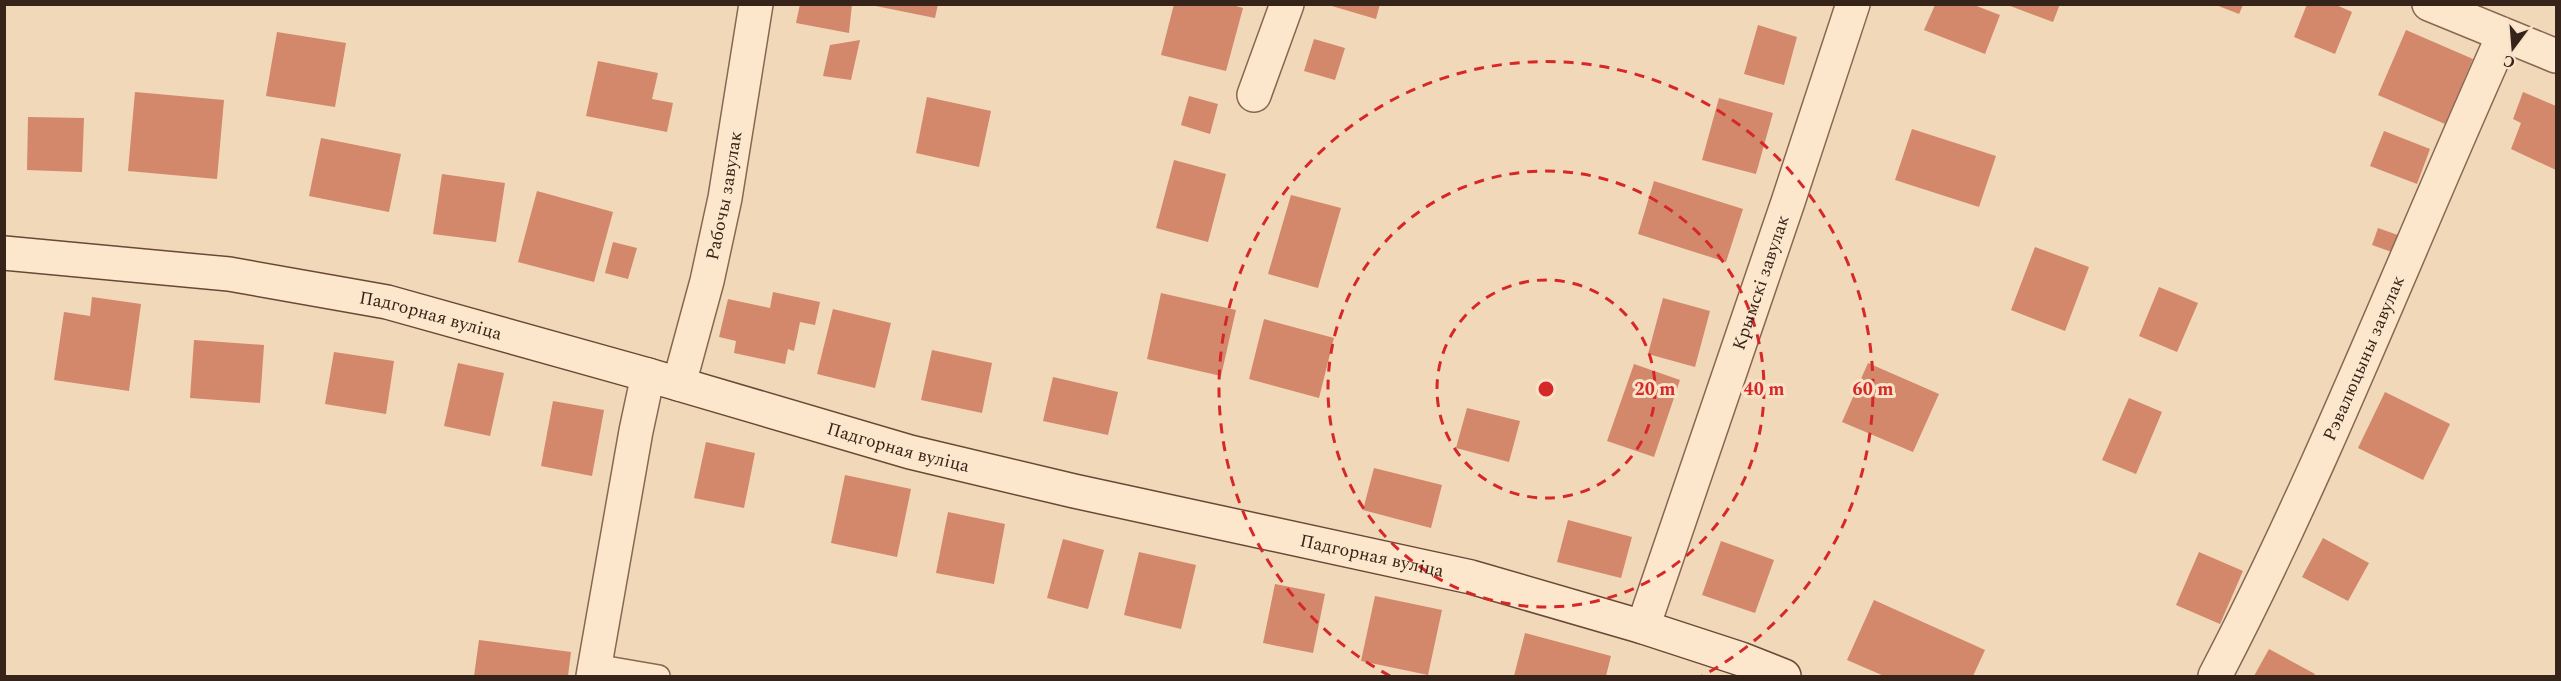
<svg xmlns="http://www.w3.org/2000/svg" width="2561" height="681" font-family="Spectral,serif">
	<rect width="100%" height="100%" fill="#f1d8b8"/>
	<g fill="#d3876b">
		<path d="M 800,4 L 852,4 L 849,33 L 796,23 Z"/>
		<path d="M 866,4 L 938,4 L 935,18 Z"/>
		<path d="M 1174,4 L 1229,4 L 1243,8 L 1226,71 L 1161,55 Z"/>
		<path d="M 1325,4 L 1380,4 L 1376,19 Z"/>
		<path d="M 2005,4 L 2060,4 L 2053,22 Z"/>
		<path d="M 2307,4 L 2334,4 L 2352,12 L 2335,54 L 2294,37 Z"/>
		<path d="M 1935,5 L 1974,5 L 2000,15 L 1985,54 L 1924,30 Z"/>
		<path d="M 2216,5 L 2243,5 L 2239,14 Z"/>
		<path d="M 1758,25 L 1797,37 L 1784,85 L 1744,74 Z"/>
		<path d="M 2406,30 L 2473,59 L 2445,124 L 2378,95 Z"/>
		<path d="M 277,32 L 346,43 L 335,107 L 266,96 Z"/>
		<path d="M 1314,39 L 1345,48 L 1335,80 L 1304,71 Z"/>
		<path d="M 860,40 L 851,80 L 823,76 L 830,45 Z"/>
		<path d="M 598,61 L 658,73 L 652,99 L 673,103 L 667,132 L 586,116 Z"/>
		<path d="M 135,92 L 224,100 L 217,179 L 128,171 Z"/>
		<path d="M 2523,92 L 2556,106 L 2556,170 L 2511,149 L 2521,123 L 2513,119 Z"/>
		<path d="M 1189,96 L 1218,104 L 1210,134 L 1181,125 Z"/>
		<path d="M 927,97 L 991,111 L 979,167 L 916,153 Z"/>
		<path d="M 1719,98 L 1773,113 L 1756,174 L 1702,160 Z"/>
		<path d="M 28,117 L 84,118 L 82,172 L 27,170 Z"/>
		<path d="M 1912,129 L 1996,156 L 1979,207 L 1895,180 Z"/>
		<path d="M 2384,131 L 2430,149 L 2417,184 L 2370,166 Z"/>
		<path d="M 321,138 L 401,154 L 389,212 L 309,196 Z"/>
		<path d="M 1174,160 L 1226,174 L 1208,242 L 1156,228 Z"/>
		<path d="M 442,174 L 505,183 L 496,242 L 433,234 Z"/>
		<path d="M 1654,181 L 1743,209 L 1726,262 L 1638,234 Z"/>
		<path d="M 537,191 L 613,212 L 594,282 L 518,262 Z"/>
		<path d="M 1291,195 L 1341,208 L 1318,288 L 1268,274 Z"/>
		<path d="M 2378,228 L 2409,239 L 2403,256 L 2372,245 Z"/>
		<path d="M 613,242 L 637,248 L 628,279 L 605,273 Z"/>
		<path d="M 2035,247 L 2089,267 L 2065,331 L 2011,310 Z"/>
		<path d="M 2159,287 L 2198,303 L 2177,352 L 2139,336 Z"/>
		<path d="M 773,292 L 820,302 L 815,325 L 800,322 L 794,351 L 788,349 L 785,364 L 734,353 L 736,341 L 719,337 L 728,299 L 770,308 Z"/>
		<path d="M 1161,293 L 1236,310 L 1221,376 L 1147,359 Z"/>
		<path d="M 92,297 L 141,304 L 129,391 L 54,380 L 64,312 L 90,316 Z"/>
		<path d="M 1663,298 L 1710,311 L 1695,367 L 1648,354 Z"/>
		<path d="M 833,309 L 891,323 L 875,388 L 817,374 Z"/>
		<path d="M 1264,319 L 1334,338 L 1319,398 L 1249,379 Z"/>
		<path d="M 194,340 L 264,345 L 260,403 L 190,398 Z"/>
		<path d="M 932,350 L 992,363 L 982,413 L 921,400 Z"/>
		<path d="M 334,352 L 394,361 L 386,414 L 325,404 Z"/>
		<path d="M 458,363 L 504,373 L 490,436 L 444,426 Z"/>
		<path d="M 1868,363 L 1939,394 L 1913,452 L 1842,422 Z"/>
		<path d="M 1634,364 L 1680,380 L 1654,457 L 1607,441 Z"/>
		<path d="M 1053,377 L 1118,392 L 1108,435 L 1043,421 Z"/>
		<path d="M 2385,392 L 2450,424 L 2423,480 L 2358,448 Z"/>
		<path d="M 2129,398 L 2162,412 L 2136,474 L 2102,460 Z"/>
		<path d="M 553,401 L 604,410 L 592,476 L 541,466 Z"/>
		<path d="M 1467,408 L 1520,421 L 1509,462 L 1456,448 Z"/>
		<path d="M 706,442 L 755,453 L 744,508 L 694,498 Z"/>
		<path d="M 1374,468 L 1442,485 L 1431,528 L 1363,510 Z"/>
		<path d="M 845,475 L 911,489 L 897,557 L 831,543 Z"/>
		<path d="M 948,512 L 1005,524 L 994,584 L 936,573 Z"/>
		<path d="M 1568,520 L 1632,537 L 1621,578 L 1557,562 Z"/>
		<path d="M 2323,538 L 2369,563 L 2348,601 L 2302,577 Z"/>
		<path d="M 1063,539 L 1104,550 L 1088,609 L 1047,598 Z"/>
		<path d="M 1721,541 L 1774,560 L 1755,613 L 1702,595 Z"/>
		<path d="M 1139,552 L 1196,565 L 1181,629 L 1124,615 Z"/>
		<path d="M 2199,552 L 2243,571 L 2220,624 L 2176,605 Z"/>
		<path d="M 1275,584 L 1325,594 L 1313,653 L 1263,643 Z"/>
		<path d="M 1375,596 L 1442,610 L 1428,675 L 1361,661 Z"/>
		<path d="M 1874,600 L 1985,650 L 1973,676 L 1884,676 L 1847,660 Z"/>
		<path d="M 1525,633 L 1611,656 L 1606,676 L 1514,676 Z"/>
		<path d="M 479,640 L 571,652 L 568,676 L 474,676 Z"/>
		<path d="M 2269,649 L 2315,674 L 2313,676 L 2254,676 Z"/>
	</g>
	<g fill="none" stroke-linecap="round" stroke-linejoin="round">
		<g stroke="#886752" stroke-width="24">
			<path id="lane" d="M 595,665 L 659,676"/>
		</g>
		<g stroke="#886752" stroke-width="36">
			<g id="street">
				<path d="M 2429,4 L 2556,56"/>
				<path d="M 1254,95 L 1287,4"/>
				<path id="s1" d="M 679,384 L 707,281 L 725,198 L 756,4"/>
				<path id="s2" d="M 1643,627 L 1788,202 L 1853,4"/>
				<path d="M 593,676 L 636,431 L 648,375"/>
				<path id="s3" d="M 2215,676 C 2323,469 2407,250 2503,36"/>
			</g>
		</g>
		<g stroke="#6a4836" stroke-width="36">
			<g id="secondary">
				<path id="s4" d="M 4,253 L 229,274 L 387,302 L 648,375 L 910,452 L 1074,491 L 1471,577 L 1643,627 L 1741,659 L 1784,676"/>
			</g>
		</g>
		<use href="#lane" stroke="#fce6cc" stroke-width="21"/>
		<use href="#street" stroke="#fce6cc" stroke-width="33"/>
		<use href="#secondary" stroke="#fce6cc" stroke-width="33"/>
	</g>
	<g fill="none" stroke="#d62828" stroke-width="3" stroke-dasharray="10 8">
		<circle cx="1546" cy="389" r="109"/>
		<circle cx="1546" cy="389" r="218"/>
		<path d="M1390 676A327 327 0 1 1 1702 676"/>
	</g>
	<g text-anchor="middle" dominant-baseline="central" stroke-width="6" stroke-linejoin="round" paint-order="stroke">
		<g font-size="18" fill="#362319" stroke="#f8e3c8">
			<text stroke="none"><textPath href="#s1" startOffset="194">Рабочы завулак</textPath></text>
			<text stroke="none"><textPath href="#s2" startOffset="364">Крымскі завулак</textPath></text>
			<text stroke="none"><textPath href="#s4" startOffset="432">Падгорная вуліца</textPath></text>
			<text stroke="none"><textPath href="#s3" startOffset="351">Рэвалюцыны завулак</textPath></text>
			<text stroke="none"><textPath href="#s4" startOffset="918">Падгорная вуліца</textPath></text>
			<text stroke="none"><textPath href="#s4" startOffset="1404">Падгорная вуліца</textPath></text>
		</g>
	</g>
	<circle cx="1546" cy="389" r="9" fill="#d62828" stroke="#f8e3c8" stroke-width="3"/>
	<g font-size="18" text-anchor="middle" font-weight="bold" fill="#d62828" stroke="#f8e3c8" stroke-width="6" stroke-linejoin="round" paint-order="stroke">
		<text x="1655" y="395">20 m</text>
		<text x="1764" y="395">40 m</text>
		<text x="1873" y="395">60 m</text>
	</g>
	<rect width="2561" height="681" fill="none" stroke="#362319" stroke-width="12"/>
	<g transform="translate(2513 48) rotate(196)" stroke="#f8e3c8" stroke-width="4.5" paint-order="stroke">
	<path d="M0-4.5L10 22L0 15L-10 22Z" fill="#362319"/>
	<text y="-9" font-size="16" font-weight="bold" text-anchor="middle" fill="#362319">С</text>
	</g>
</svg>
